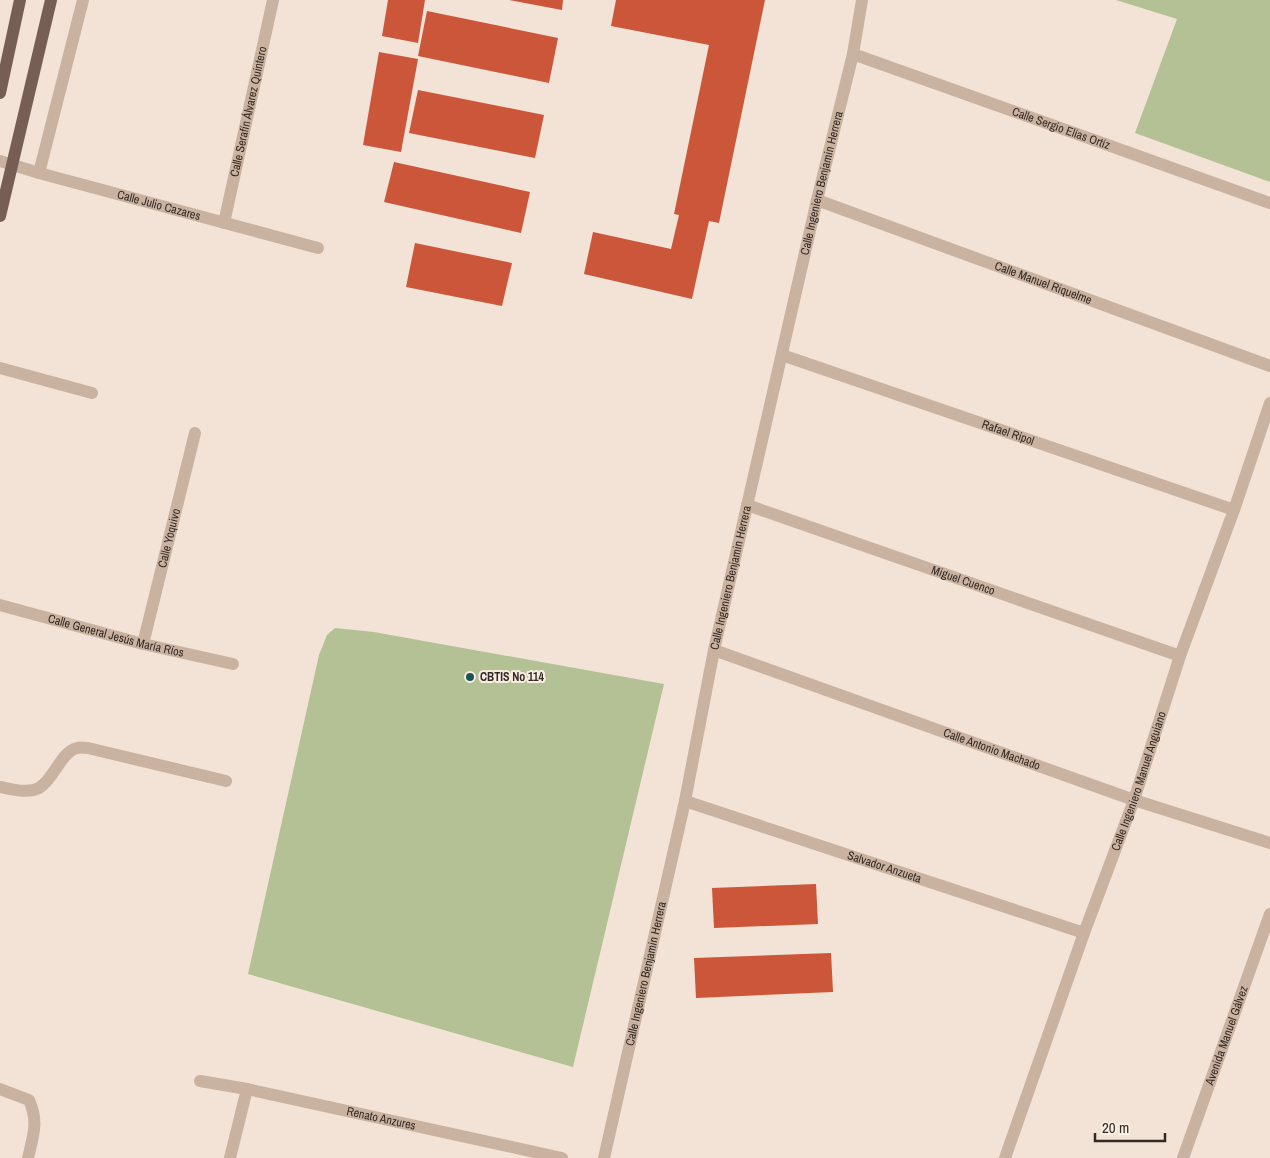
<svg xmlns="http://www.w3.org/2000/svg" width="1270" height="1158" font-family="'Archivo Narrow',sans-serif">
	<rect width="100%" height="100%" fill="#f2e3d6"/>
	<g fill="#b4c195">
		<path d="M 1116,0 L 1270,0 L 1270,182 L 1135,133 L 1177,19 Z"/>
		<path d="M 335,628 L 374,632 L 664,684 L 573,1067 L 248,974 L 319,655 L 327,635 Z"/>
	</g>
	<g fill="#cc5639">
		<path d="M 388,0 L 425,0 L 418,43 L 382,36 Z"/>
		<path d="M 509,0 L 563,0 L 562,10 Z"/>
		<path d="M 616,0 L 765,0 L 719,223 L 709,221 L 692,299 L 584,274 L 593,232 L 671,249 L 679,215 L 674,214 L 709,45 L 611,26 Z"/>
		<path d="M 427,11 L 558,38 L 549,83 L 418,56 Z"/>
		<path d="M 379,52 L 418,59 L 401,152 L 363,145 Z"/>
		<path d="M 418,90 L 544,115 L 535,158 L 409,133 Z"/>
		<path d="M 394,162 L 530,192 L 521,233 L 384,202 Z"/>
		<path d="M 415,243 L 512,263 L 502,306 L 406,287 Z"/>
		<path d="M 816,884 L 818,924 L 714,928 L 712,888 Z"/>
		<path d="M 831,953 L 833,992 L 696,998 L 694,958 Z"/>
	</g>
	<g fill="none" stroke-linecap="round" stroke-linejoin="round">
		<g stroke="#cab2a1" stroke-width="12">
			<path id="s1" d="M 853,54 L 1270,203"/>
			<path id="s2" d="M 0,161 L 39,173 L 318,248"/>
			<path d="M 39,173 L 83,0"/>
			<path id="s3" d="M 817,200 L 1270,366"/>
			<path id="s4" d="M 224,223 L 273,0"/>
			<path id="s5" d="M 782,355 L 1234,510"/>
			<path d="M 0,368 L 92,393"/>
			<path id="s6" d="M 747,505 L 1180,656"/>
			<path id="s7" d="M 0,605 L 143,644 L 233,664"/>
			<path id="s8" d="M 143,644 L 195,433"/>
			<path id="s9" d="M 714,650 L 1134,800 L 1270,843"/>
			<path d="M 0,787 C 12,789 28,794 39,788 C 54,779 61,752 77,748 C 80,747 85,748 88,748 L 226,781"/>
			<path id="s10" d="M 685,801 L 1084,933"/>
			<path id="s11" d="M 200,1081 L 247,1089 L 562,1158"/>
			<path d="M 0,1089 L 29,1100 C 39,1122 33,1136 28,1158"/>
			<path d="M 230,1158 L 247,1089"/>
			<path id="s12" d="M 604,1158 L 685,801 L 714,650 L 817,200 L 853,54 L 862,0"/>
			<path id="s13" d="M 1005,1158 L 1084,933 L 1134,800 L 1180,656 L 1234,510 L 1270,403"/>
			<path id="s14" d="M 1183,1158 L 1270,914"/>
		</g>
		<g stroke="#775e54" stroke-width="12">
			<path d="M 0,93 L 20,0"/>
			<path d="M 0,216 L 51,0"/>
		</g>
	</g>
	<circle fill="#195557" stroke="#faeee2" stroke-width="2" cx="470" cy="677" r="5"/>
	<g text-anchor="middle" dominant-baseline="central" stroke-width="4" stroke-linejoin="round" paint-order="stroke">
		<g font-size="12" fill="#342924" stroke="#faeee2">
			<text stroke="none"><textPath href="#s4" startOffset="114">Calle Serafín Álvarez Quintero</textPath></text>
			<text stroke="none"><textPath href="#s1" startOffset="221">Calle Sergio Elías Ortíz</textPath></text>
			<text stroke="none"><textPath href="#s12" startOffset="999">Calle Ingeniero Benjamin Herrera</textPath></text>
			<text stroke="none"><textPath href="#s2" startOffset="165">Calle Julio Cazares</textPath></text>
			<text stroke="none"><textPath href="#s3" startOffset="241">Calle Manuel Riquelme</textPath></text>
			<text stroke="none"><textPath href="#s5" startOffset="239">Rafael Ripol</textPath></text>
			<text stroke="none"><textPath href="#s8" startOffset="109">Calle Yoquivo</textPath></text>
			<text stroke="none"><textPath href="#s12" startOffset="594">Calle Ingeniero Benjamin Herrera</textPath></text>
			<text stroke="none"><textPath href="#s6" startOffset="229">Miguel Cuenco</textPath></text>
			<text stroke="none"><textPath href="#s7" startOffset="120">Calle General Jesús María Ríos</textPath></text>
			<text stroke="none"><textPath href="#s9" startOffset="295">Calle Antonio Machado</textPath></text>
			<text stroke="none"><textPath href="#s13" startOffset="400">Calle Ingeniero Manuel Anguiano</textPath></text>
			<text stroke="none"><textPath href="#s10" startOffset="210">Salvador Anzueta</textPath></text>
			<text stroke="none"><textPath href="#s12" startOffset="189">Calle Ingeniero Benjamin Herrera</textPath></text>
			<text stroke="none"><textPath href="#s14" startOffset="130">Avenida Manuel Gálvez</textPath></text>
			<text stroke="none"><textPath href="#s11" startOffset="185">Renato Anzures</textPath></text>
		</g>
		<g font-size="12" font-weight="bold" fill="#342924" stroke="#faeee2" text-anchor="start">
			<text x="480" y="677">CBTIS No 114</text>
		</g>
	</g>
	<path d="M1095 1133v8h70v-8" fill="none" stroke="#342924" stroke-width="2.5"/>
	<text x="1102" y="1133" font-size="15" fill="#342924" stroke="#faeee2" stroke-width="4" paint-order="stroke">20 m</text>
</svg>
